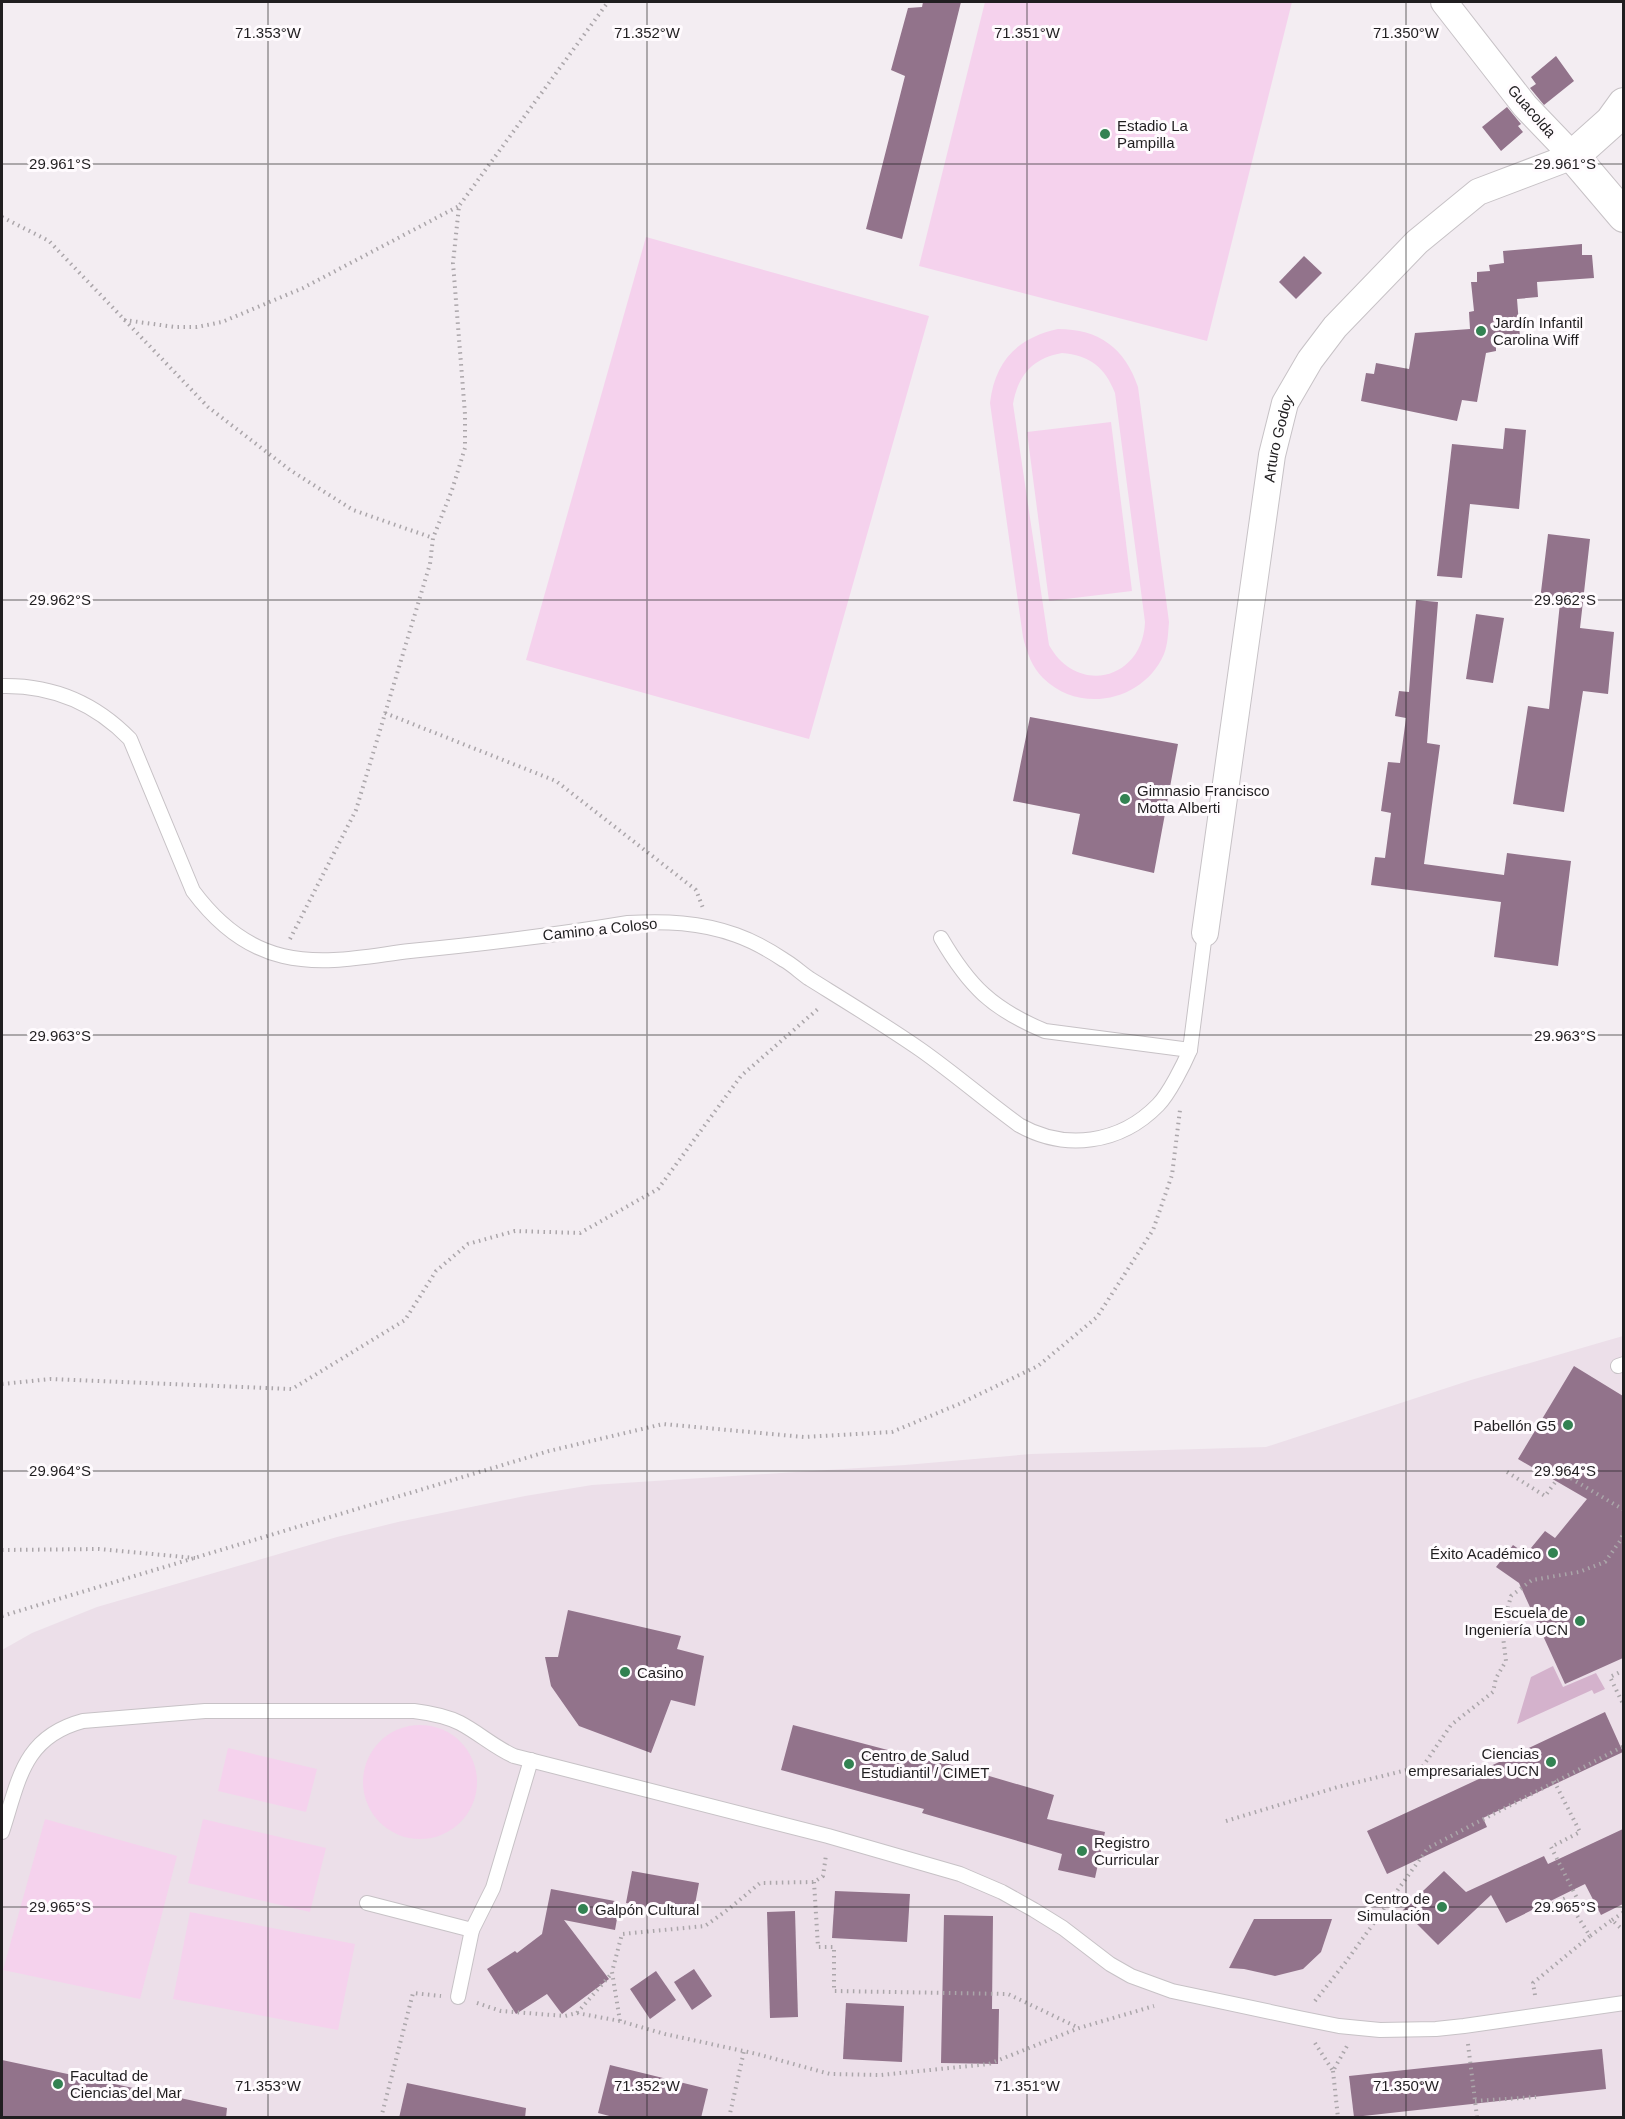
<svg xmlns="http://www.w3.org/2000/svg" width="1625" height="2119" font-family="Helvetica,sans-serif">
	<rect width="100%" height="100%" fill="#f3edf2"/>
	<path fill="#ecdfe9" d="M 1623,1336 L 1623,2117 L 2,2117 L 2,1650 L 32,1633 L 97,1607 L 337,1537 L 398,1522 L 525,1496 L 592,1485 L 905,1465 L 1031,1454 L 1266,1447 L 1471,1380 Z"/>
	<g fill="#f5d2ed" fill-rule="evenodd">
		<path d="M 985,2 L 1292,2 L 1207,341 L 919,266 Z"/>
		<path d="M 646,237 L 929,316 L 809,739 L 526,660 Z"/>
		<path d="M 1058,329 C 1099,329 1125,348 1138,387 L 1169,622 C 1168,633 1168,644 1164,654 C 1144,701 1080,715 1043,678 C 1032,667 1027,653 1023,637 L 990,403 C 995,361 1017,338 1058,329 ZM 1062,353 C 1089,355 1105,367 1115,393 L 1145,622 C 1143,680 1077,696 1049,645 L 1013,404 C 1018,375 1033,358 1062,353 Z"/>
		<path d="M 1111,422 L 1132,591 L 1049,601 L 1027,432 Z"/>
		<circle cx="420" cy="1782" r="57"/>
		<path d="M 228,1748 L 317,1769 L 306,1812 L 218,1791 Z"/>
		<path d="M 45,1819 L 177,1856 L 140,1999 L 3,1970 Z"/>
		<path d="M 203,1819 L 326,1848 L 310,1912 L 188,1883 Z"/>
		<path d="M 190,1912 L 355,1944 L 338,2030 L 173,1999 Z"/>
	</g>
	<path fill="#d4b2cc" d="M 1553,1666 L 1563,1687 L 1596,1673 L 1605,1689 L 1594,1694 L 1592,1690 L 1517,1724 L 1531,1677 Z"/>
	<g fill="#92738b">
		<path d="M 923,2 L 961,2 L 902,239 L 866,229 L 905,76 L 891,70 L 908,8 L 922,7 Z"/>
		<path d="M 1556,56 L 1574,81 L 1544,105 L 1530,88 L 1536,84 L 1531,77 Z"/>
		<path d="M 1507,107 L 1521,124 L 1518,126 L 1523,132 L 1501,151 L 1482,127 Z"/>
		<path d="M 1582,244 L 1582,255 L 1592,255 L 1594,278 L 1537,282 L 1538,297 L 1517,299 L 1520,337 L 1496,339 L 1496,351 L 1486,353 L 1477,402 L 1462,400 L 1457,421 L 1361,401 L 1366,373 L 1374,374 L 1376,363 L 1409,369 L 1415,333 L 1470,329 L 1469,312 L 1474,311 L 1471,282 L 1477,282 L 1477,272 L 1490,271 L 1489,265 L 1504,263 L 1503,251 Z"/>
		<path d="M 1304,256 L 1322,273 L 1296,299 L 1279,282 Z"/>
		<path d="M 1505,428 L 1526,430 L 1519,509 L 1470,504 L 1462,578 L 1437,576 L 1452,444 L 1503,449 Z"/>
		<path d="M 1548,534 L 1590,539 L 1580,628 L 1614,632 L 1608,694 L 1583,691 L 1564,812 L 1513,804 L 1528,706 L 1549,709 L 1560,603 L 1540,600 Z"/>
		<path d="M 1416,600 L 1438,602 L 1427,743 L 1440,745 L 1424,864 L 1504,875 L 1507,853 L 1571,861 L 1558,966 L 1494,957 L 1501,902 L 1371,885 L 1375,857 L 1385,858 L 1391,813 L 1381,811 L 1388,762 L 1400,763 L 1406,718 L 1395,716 L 1399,691 L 1409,692 Z"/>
		<path d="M 1476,614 L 1504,618 L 1493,683 L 1466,679 Z"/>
		<path d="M 1030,717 L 1178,744 L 1154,873 L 1072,854 L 1080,814 L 1013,801 Z"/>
		<path d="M 1574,1366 L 1623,1396 L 1623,1658 L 1565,1684 L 1519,1583 L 1496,1567 L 1513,1545 L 1526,1554 L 1545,1531 L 1555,1538 L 1587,1499 L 1518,1459 Z"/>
		<path d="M 568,1610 L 681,1636 L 677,1649 L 704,1656 L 695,1706 L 671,1700 L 651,1753 L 579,1726 L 551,1686 L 545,1657 L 558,1657 Z"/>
		<path d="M 1605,1712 L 1623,1752 L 1483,1818 L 1487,1827 L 1387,1874 L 1367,1831 L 1481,1778 L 1478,1772 Z"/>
		<path d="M 793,1725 L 937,1763 L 938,1761 L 1054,1795 L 1047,1819 L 1105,1832 L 1095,1878 L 1058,1870 L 1062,1854 L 922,1813 L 924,1809 L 781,1770 Z"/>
		<path d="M 1623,1829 L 1623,1904 L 1601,1915 L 1585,1884 L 1506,1923 L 1491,1895 L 1438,1945 L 1403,1910 L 1444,1871 L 1466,1892 L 1544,1856 L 1548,1864 Z"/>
		<path d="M 632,1871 L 699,1883 L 693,1915 L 626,1903 Z"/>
		<path d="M 551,1889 L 620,1902 L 615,1930 L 564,1920 L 609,1979 L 562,2014 L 547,1994 L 516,2014 L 487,1969 L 515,1951 L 517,1953 L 542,1934 Z"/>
		<path d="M 835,1891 L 910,1894 L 907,1942 L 832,1938 Z"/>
		<path d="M 795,1911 L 798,2017 L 770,2018 L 767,1912 Z"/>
		<path d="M 944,1915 L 993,1916 L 992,2009 L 999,2009 L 998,2064 L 941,2063 Z"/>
		<path d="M 1254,1919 L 1332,1919 L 1321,1952 L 1303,1969 L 1275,1976 L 1244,1969 L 1229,1968 Z"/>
		<path d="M 694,1969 L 712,1996 L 692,2010 L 674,1982 Z"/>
		<path d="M 656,1971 L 676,2000 L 650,2019 L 630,1989 Z"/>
		<path d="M 846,2003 L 904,2006 L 902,2062 L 843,2059 Z"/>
		<path d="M 1602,2049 L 1606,2089 L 1354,2117 L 1349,2076 Z"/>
		<path d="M 2,2060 L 227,2108 L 226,2118 L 2,2118 Z"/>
		<path d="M 610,2065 L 708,2089 L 701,2118 L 617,2118 L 598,2113 Z"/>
		<path d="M 407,2083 L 526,2108 L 525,2118 L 399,2118 Z"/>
	</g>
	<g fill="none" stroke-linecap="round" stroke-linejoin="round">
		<g stroke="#c7c2c6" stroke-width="16">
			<g id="service">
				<path d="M 2,686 C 52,685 95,703 130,739 L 193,891 C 216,922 245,947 283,956 C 325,966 368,956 410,951 C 483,944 556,935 628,923 C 665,921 700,922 736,935 C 753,941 769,950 784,960 C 793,965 801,973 810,979 C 847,1002 885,1025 921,1050 C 955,1074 986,1101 1019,1125 C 1065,1151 1120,1144 1158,1105 C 1169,1094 1184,1064 1190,1050 L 1205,933"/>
				<path d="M 941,938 C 969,986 992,1009 1045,1031 L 1190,1050"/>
				<path d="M 1618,1366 L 1624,1364"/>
				<path d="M 2,1832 C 19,1780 23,1737 83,1721 L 205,1711 L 414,1711 C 430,1713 446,1716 460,1723 C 479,1733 494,1747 514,1756 L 828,1836 L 960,1874 L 1002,1892 L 1034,1910 L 1063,1928 L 1110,1964 L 1131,1976 L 1172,1991 L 1299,2018 L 1339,2026 L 1380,2030 L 1436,2029 L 1464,2026 L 1624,2003"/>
				<path d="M 367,1903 L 472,1930 L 493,1888 L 531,1760"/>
				<path d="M 458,1997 L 472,1930"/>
			</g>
		</g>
		<g stroke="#c7c2c6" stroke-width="28">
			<g id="minor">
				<path id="s1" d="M 1205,933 L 1272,455 L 1285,403 L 1310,360 L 1335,327 L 1417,242 L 1478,192 L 1573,156 L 1525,106 L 1444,2"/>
			</g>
		</g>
		<g stroke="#c7c2c6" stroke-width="34">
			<path id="tertiary" d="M 1624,104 L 1611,122 L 1573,156 L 1624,216"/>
		</g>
		<g stroke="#aba6aa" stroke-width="4" stroke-dasharray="1.5 4.5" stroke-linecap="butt">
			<path d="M 2,217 L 49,241 L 208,407 L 290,470 L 353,510 L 433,538"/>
			<path d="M 124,320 L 175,327 L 197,327 L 222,322 L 303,288 L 459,206"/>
			<path d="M 385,713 L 556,781 L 696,890 L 703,908"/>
			<path d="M 290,939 L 356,810 L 430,564 L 433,538 L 452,490 L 465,448 L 465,414 L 453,263 L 459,206 L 608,2"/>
			<path d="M 2,1384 L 51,1379 L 292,1389 L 405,1320 L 436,1271 L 468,1244 L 515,1231 L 580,1233 L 658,1189 L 741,1076 L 819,1008"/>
			<path d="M 1507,1472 L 1545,1496 L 1562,1473 L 1624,1510"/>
			<path d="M 2,1550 L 99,1549 L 195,1558"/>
			<path d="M 2,1616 L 549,1451 L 663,1424 L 804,1437 L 892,1432 L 959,1404 L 1038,1366 L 1097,1317 L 1153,1230 L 1172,1175 L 1180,1110"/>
			<path d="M 1624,1670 L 1610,1677 L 1624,1706"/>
			<path d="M 1554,1781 L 1580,1832 L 1551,1847 L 1581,1906 L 1574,1910"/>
			<path d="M 1226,1821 L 1338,1787 L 1423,1766 L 1451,1725 L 1493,1692 L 1496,1678 L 1506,1661 L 1502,1629 L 1511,1596 L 1532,1580 L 1579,1572 L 1605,1562 L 1620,1541 L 1624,1532"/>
			<path d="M 814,1882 L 818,1947 L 834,1947 L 834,1991 L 1008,1994 L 1079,2028"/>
			<path d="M 1539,1907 L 1533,1913 L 1566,1898 L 1590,1936 L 1612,1920 L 1624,1931"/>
			<path d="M 1612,1920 L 1624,1912"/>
			<path d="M 1535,1995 L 1533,1983 L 1590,1936"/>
			<path d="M 1315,2001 L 1345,1963 L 1428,1848 L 1624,1746"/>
			<path d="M 477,2003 L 501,2011 L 565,2016 L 577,2013 L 620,2021 L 665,2034 L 757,2054 L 830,2074 L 881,2075 L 989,2064 L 1079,2028 L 1154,2006"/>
			<path d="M 577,2013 L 612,1973"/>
			<path d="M 620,2021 L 612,1972 L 622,1934 L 705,1926 L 730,1908 L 760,1883 L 814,1882 L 823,1876 L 826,1855"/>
			<path d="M 1315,2043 L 1333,2071 L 1347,2046"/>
			<path d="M 1468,2044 L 1477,2117 L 1474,2118"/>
			<path d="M 1333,2071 L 1338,2118"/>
			<path d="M 1475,2101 L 1536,2097"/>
			<path d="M 381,2118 L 413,1993 L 441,1996"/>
			<path d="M 729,2118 L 744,2051"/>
		</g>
		<use href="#service" stroke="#fff" stroke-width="14"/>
		<use href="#minor" stroke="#fff" stroke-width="26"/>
		<use href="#tertiary" stroke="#fff" stroke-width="32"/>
	</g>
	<path fill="none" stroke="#201e20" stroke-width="1.5" stroke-opacity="0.45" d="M 268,2 L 268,2118M 647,2 L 647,2118M 1027,2 L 1027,2118M 1406,2 L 1406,2118M 2,164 L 1624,164M 2,600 L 1624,600M 2,1035 L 1624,1035M 2,1471 L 1624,1471M 2,1907 L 1624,1907"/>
	<g fill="#338252" stroke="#fffbfe" stroke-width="2">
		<circle cx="1105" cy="134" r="6"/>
		<circle cx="1481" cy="331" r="6"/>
		<circle cx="1125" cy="799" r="6"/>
		<circle cx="1568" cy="1425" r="6"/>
		<circle cx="1553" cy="1553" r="6"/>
		<circle cx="1580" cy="1621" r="6"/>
		<circle cx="625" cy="1672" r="6"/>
		<circle cx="1551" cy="1762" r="6"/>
		<circle cx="849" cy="1764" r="6"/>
		<circle cx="1082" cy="1851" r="6"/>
		<circle cx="1442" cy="1907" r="6"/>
		<circle cx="583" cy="1909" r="6"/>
		<circle cx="58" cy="2084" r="6"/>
	</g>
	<g text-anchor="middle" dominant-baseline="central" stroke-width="6" stroke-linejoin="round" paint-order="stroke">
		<g font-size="15" fill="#201e20" stroke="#fffbfe">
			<text transform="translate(1532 111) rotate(49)">Guacolda</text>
			<text stroke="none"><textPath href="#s1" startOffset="500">Arturo Godoy</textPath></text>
			<text transform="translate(600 929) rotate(-6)">Camino a Coloso</text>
		</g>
		<g font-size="15" fill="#201e20" stroke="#fffbfe" text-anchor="start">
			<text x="1117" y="125">Estadio La<tspan x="1117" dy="17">Pampilla</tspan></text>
			<text x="1493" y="322">Jardín Infantil<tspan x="1493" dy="17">Carolina Wiff</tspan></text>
			<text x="1137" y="790">Gimnasio Francisco<tspan x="1137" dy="17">Motta Alberti</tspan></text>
			<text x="1556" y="1425" text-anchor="end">Pabellón G5</text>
			<text x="1541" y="1553" text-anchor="end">Éxito Académico</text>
			<text x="1568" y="1612" text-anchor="end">Escuela de<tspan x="1568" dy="17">Ingeniería UCN</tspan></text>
			<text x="637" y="1672">Casino</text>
			<text x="1539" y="1753" text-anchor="end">Ciencias<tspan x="1539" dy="17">empresariales UCN</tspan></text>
			<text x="861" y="1755">Centro de Salud<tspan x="861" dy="17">Estudiantil / CIMET</tspan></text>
			<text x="1094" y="1842">Registro<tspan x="1094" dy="17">Curricular</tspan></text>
			<text x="1430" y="1898" text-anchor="end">Centro de<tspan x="1430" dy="17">Simulación</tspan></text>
			<text x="595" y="1909">Galpón Cultural</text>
			<text x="70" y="2075">Facultad de<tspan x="70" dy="17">Ciencias del Mar</tspan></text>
		</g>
	</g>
	<g font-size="15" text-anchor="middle" fill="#201e20" stroke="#fffbfe" stroke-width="6" stroke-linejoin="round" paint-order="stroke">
		<text x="268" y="38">71.353°W</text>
		<text x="647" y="38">71.352°W</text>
		<text x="1027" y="38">71.351°W</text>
		<text x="1406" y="38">71.350°W</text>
		<text x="60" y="169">29.961°S</text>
		<text x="1565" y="169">29.961°S</text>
		<text x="60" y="605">29.962°S</text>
		<text x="1565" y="605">29.962°S</text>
		<text x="60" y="1041">29.963°S</text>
		<text x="1565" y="1041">29.963°S</text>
		<text x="60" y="1476">29.964°S</text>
		<text x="1565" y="1476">29.964°S</text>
		<text x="60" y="1912">29.965°S</text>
		<text x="1565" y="1912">29.965°S</text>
		<text x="268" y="2091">71.353°W</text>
		<text x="647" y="2091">71.352°W</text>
		<text x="1027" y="2091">71.351°W</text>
		<text x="1406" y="2091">71.350°W</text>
	</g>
	<rect width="1625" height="2119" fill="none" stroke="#201e20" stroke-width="6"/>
</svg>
